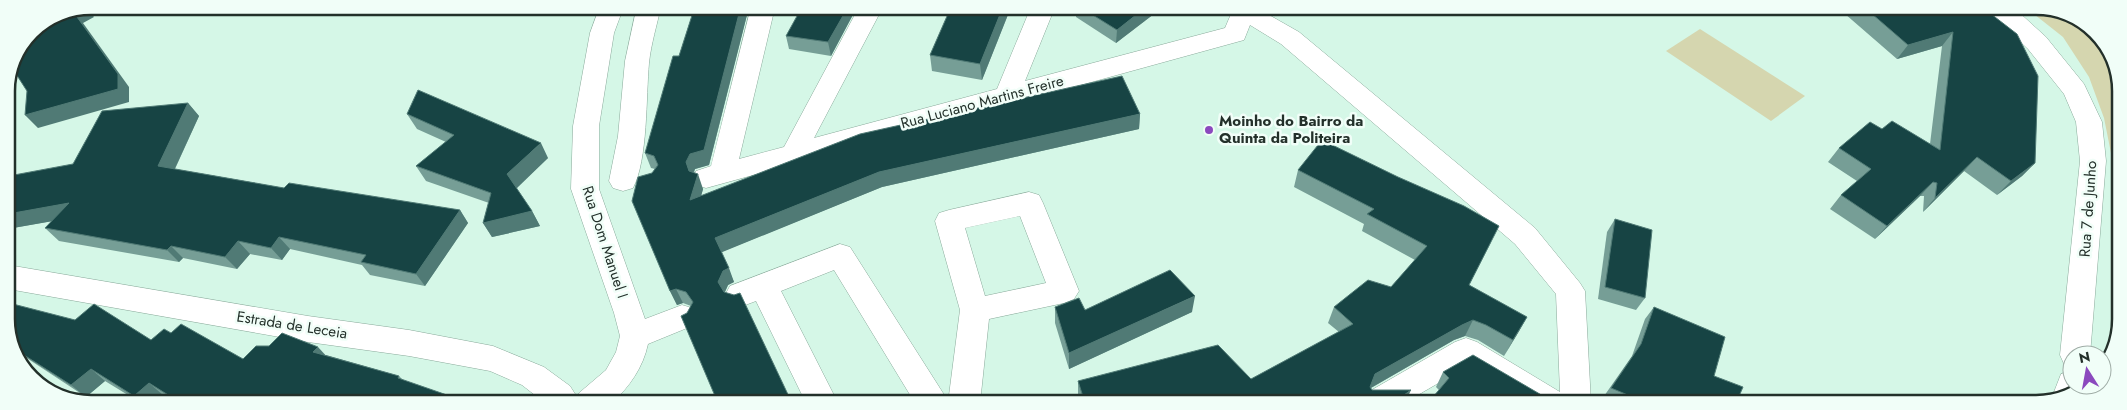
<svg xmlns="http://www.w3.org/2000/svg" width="2127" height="410" font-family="Jost,sans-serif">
	<rect width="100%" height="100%" fill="#d5f7e7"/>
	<g fill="#d5d6af">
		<path d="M 2025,7 L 2047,7 L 2096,31 L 2119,74 L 2120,264 L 2111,256 L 2119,193 L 2104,118 L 2089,77 L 2063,37 Z"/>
		<path d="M 1700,29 L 1805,96 L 1771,121 L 1666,51 Z"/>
	</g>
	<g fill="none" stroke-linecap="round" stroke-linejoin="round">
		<g stroke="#8aaa9b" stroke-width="1">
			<g id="minor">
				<path d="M 600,6 L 624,6 L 614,33 L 599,126 L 599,189 L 645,319 L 682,305 L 692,308 L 697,317 L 692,326 L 648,344 C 643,368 629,387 612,403 L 545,403 L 522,385 L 490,371 L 409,356 L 308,342 L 8,289 L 8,265 L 308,316 L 409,330 L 493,346 L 544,367 L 570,386 L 577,397 L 579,393 L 606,370 L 616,352 L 620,336 L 614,313 L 571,189 L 573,126 L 590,33 Z"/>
				<path d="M 637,6 L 661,6 C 657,25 651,44 649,63 C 646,96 648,160 633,188 L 623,191 L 613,188 L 609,181 L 618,136 L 625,61 Z"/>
				<path d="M 751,7 L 775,7 L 739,159 L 784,147 L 859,7 L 883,7 L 814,138 L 997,89 L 1031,7 L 1055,7 L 1025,81 L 1225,28 L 1231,14 L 1226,7 L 1255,7 L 1299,32 L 1535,228 L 1580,283 L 1585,291 L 1591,403 L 1525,403 L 1466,367 L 1404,403 L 1366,403 L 1370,391 L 1455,342 L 1466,338 L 1477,342 L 1560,392 L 1556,294 L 1515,244 L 1281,44 L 1250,25 L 1244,40 L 706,188 L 696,185 L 693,178 L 696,171 L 711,166 Z"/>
				<path d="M 1029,192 L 1039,195 L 1043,203 L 1079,291 L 1074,299 L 1064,303 L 989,319 L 980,403 L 948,403 L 960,310 L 935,221 L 939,213 L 949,210 ZM 1020,216 L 1046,283 L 985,296 L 965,228 Z"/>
				<path d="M 840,244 L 850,247 L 943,393 L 948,403 L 915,403 L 834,270 L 781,291 L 838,403 L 806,403 L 756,301 L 740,307 L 730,304 L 725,295 L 730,286 Z"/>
			</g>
		</g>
		<g stroke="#8aaa9b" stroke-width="1">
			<g id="major">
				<path d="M 1986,7 L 2013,7 L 2046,37 L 2084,84 L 2102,122 L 2106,161 L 2090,355 L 2072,355 L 2072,367 L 2064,364 L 2060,355 L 2080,161 L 2076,122 L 2064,94 L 2028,49 L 1990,13 Z"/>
				<path d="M 2072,371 L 2072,385 L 2086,385 L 2057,397 L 2054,392 L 2061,374 Z"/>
			</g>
		</g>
		<use href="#minor" fill="#fff" fill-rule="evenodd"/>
		<use href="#major" fill="#fff" fill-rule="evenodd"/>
	</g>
	<g fill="#769e96">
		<path d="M 695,6 L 749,7 L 709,165 L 695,169 L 694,173 L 703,189 L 701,196 L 1140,114 L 1139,129 L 882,187 L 721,252 L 734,282 L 728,285 L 725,292 L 687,313 L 691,306 L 683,303 L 677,305 L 670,291 L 652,173 L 655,169 L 651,168 L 645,153 L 679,56 Z"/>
		<path d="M 857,7 L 831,56 L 789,49 L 786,36 Z"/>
		<path d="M 1011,7 L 982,80 L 932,71 L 930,55 Z"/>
		<path d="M 1076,7 L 1163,7 L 1116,43 L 1076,17 Z"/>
		<path d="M 1837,7 L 1982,7 L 2035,163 L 2022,176 L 1997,195 L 1964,171 L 1923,212 L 1924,196 L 1920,196 L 1875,239 L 1830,209 L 1841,195 L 1857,181 L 1828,162 L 1839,148 L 1882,129 L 1930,144 L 1942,46 L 1897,59 Z"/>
		<path d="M 188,103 L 199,116 L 175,169 L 284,188 L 460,210 L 468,223 L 425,286 L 370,275 L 362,265 L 290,249 L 282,260 L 250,254 L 237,269 L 183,258 L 179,262 L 59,241 L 45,228 L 52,221 L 13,228 L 8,223 L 7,192 L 73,164 Z"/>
		<path d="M 407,114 L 548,158 L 516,188 L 532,211 L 540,226 L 492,237 L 483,223 L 489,203 L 426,181 L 416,166 L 446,142 L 417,129 Z"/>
		<path d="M 1298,170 L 1491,242 L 1469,285 L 1527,317 L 1504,356 L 1478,340 L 1465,336 L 1454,340 L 1371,388 L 1372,390 L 1405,403 L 1080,403 L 1078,396 L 1078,381 L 1251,379 L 1339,332 L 1328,323 L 1334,307 L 1391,287 L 1415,260 L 1362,231 L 1364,224 L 1294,187 Z"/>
		<path d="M 1615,219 L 1645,298 L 1636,310 L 1598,299 L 1607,232 Z"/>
		<path d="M 1055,307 L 1085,310 L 1192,312 L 1069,369 L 1055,323 Z"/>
		<path d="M 1654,307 L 1714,376 L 1736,403 L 1612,403 L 1602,399 L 1632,356 L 1645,319 Z"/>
		<path d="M 171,333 L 243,359 L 326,355 L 399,376 L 403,380 L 470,403 L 176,403 L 163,395 L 154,403 L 141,403 L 105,381 L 86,397 L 16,351 L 9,341 L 151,340 Z"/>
		<path d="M 1443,372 L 1550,400 L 1548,403 L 1428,403 L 1439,390 L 1436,387 Z"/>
	</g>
	<g fill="#507a75">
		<path d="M 741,6 L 749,7 L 709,165 L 695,169 L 691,177 L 686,162 Z"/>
		<path d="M 86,7 L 94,17 L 83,23 L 129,87 L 129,102 L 38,128 L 25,115 L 72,10 Z"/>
		<path d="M 848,7 L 857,7 L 831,56 L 828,42 Z"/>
		<path d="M 1003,7 L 1011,7 L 982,80 L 980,64 Z"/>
		<path d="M 1146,7 L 1163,7 L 1116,43 L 1117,30 Z"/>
		<path d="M 1953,32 L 1942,46 L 1897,59 L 1908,45 Z"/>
		<path d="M 188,103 L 199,116 L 170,179 L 158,166 Z"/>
		<path d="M 1140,114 L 1139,129 L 882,187 L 720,253 L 715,238 L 879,172 Z"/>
		<path d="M 541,143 L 548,158 L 516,189 L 507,174 Z"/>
		<path d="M 1977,157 L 1964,171 L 1923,212 L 1935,198 Z"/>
		<path d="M 2035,163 L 2022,176 L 1997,195 L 2011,181 Z"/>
		<path d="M 698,174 L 703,189 L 696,214 L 690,200 Z"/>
		<path d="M 1933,182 L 1920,196 L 1875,239 L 1887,226 Z"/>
		<path d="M 69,203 L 82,216 L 13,228 L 8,223 L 8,214 Z"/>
		<path d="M 460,210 L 468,223 L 425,286 L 416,274 Z"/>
		<path d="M 532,211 L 540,226 L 492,237 L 483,223 Z"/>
		<path d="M 279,237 L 290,249 L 282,260 L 271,248 Z"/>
		<path d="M 238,241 L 250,254 L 237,269 L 225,257 Z"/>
		<path d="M 171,246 L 183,258 L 179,262 L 167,250 Z"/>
		<path d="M 729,268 L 734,282 L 728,285 L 723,296 L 718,282 L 723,271 Z"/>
		<path d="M 676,289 L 683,303 L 677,305 L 670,291 Z"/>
		<path d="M 1195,296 L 1192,312 L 1069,369 L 1069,353 Z"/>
		<path d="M 1527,317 L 1518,333 L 1504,356 L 1513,340 Z"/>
		<path d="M 1473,320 L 1465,336 L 1454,340 L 1369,389 L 1375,374 L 1462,325 Z"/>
		<path d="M 318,347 L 329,359 L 313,352 Z"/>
		<path d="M 91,369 L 105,381 L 86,397 L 71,385 Z"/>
		<path d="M 149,383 L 163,395 L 154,403 L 142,403 L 134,396 Z"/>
		<path d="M 1411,390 L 1405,403 L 1393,403 Z"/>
	</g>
	<g fill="#174444" stroke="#507a75">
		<path d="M 695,6 L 741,6 L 704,150 L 690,154 L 686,162 L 689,171 L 698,174 L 690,200 L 860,134 L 1122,76 L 1140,114 L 879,172 L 715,238 L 729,268 L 723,271 L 718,282 L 724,292 L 734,295 L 740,293 L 792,403 L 718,403 L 681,316 L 687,313 L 693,302 L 686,292 L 676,289 L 670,291 L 632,201 L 638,177 L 652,173 L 658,165 L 654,156 L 645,153 L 673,56 L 679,56 Z"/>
		<path d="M 802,7 L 848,7 L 828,42 L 786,36 Z"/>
		<path d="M 951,7 L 1003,7 L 980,64 L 930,55 Z"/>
		<path d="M 1080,7 L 1146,7 L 1117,30 Z"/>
		<path d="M 1864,7 L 1982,7 L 2017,34 L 2038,76 L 2035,163 L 2011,181 L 1977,157 L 1935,198 L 1937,183 L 1933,182 L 1887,226 L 1841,195 L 1871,169 L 1839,148 L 1870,122 L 1882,129 L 1892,121 L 1940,150 L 1953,32 L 1908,45 Z"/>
		<path d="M 72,10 L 118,74 L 118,89 L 25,115 L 27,91 L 11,66 L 13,58 L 31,31 L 59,13 Z"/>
		<path d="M 418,90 L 541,143 L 507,174 L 532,211 L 483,223 L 491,193 L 416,166 L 454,135 L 407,114 Z"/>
		<path d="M 188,103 L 158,166 L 284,188 L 289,183 L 460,210 L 416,274 L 361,262 L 366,255 L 279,237 L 271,248 L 238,241 L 225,257 L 171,246 L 167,250 L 45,228 L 69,203 L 8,214 L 7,192 L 14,175 L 73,164 L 102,111 Z"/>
		<path d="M 1322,140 L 1398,177 L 1464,206 L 1499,226 L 1469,285 L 1527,317 L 1513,340 L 1486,325 L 1473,320 L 1462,325 L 1375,374 L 1370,387 L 1372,390 L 1411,390 L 1393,403 L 1085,403 L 1078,381 L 1218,345 L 1251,379 L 1353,324 L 1334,307 L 1368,280 L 1391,287 L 1427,246 L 1367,214 L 1374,209 L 1298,170 Z"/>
		<path d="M 1615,219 L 1652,230 L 1645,298 L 1605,287 Z"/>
		<path d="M 1170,270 L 1195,296 L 1069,353 L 1055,307 L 1079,298 L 1085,310 Z"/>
		<path d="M 9,303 L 75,320 L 94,304 L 151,340 L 164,329 L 171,333 L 181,324 L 243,359 L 256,346 L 269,346 L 282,333 L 318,347 L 313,352 L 399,376 L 398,378 L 470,403 L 181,403 L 149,383 L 134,396 L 91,369 L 71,385 L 13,348 L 9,341 Z"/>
		<path d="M 1654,307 L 1725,337 L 1714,376 L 1743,387 L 1736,403 L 1647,403 L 1611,388 L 1641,344 Z"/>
		<path d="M 1473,355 L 1550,400 L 1547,403 L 1428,403 L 1449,378 L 1443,372 Z"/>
	</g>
	<circle fill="#8b49be" stroke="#f1fef8" stroke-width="2" cx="1209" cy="130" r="5"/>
	<g text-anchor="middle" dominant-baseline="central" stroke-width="5" stroke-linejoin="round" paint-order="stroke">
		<g font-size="15" fill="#23302a" stroke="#f1fef8">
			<text transform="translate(982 102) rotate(-15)">Rua Luciano Martins Freire</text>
			<text transform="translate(2088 209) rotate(-86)">Rua 7 de Junho</text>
			<text transform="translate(605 242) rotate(72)">Rua Dom Manuel I</text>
			<text transform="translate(292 325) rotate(9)">Estrada de Leceia</text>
		</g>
		<g font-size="15" font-weight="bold" fill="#23302a" stroke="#f1fef8" text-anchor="start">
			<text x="1219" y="121">Moinho do Bairro da<tspan x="1219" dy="17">Quinta da Politeira</tspan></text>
		</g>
	</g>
	<path d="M0 0H2127V410H0ZM91 15H2036A76 76 0 0 1 2112 91V319A76 76 0 0 1 2036 395H91A76 76 0 0 1 15 319V91A76 76 0 0 1 91 15Z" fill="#f1fef8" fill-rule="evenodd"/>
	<path fill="none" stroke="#23302a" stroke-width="2.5" d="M91 15H2036A76 76 0 0 1 2112 91V319A76 76 0 0 1 2036 395H91A76 76 0 0 1 15 319V91A76 76 0 0 1 91 15Z"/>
	<g transform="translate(2087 370) rotate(349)"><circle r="24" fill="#f1fef8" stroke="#9faca6"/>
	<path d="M0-4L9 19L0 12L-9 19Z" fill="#8b49be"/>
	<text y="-8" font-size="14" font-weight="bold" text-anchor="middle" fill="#23302a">N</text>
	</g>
</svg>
